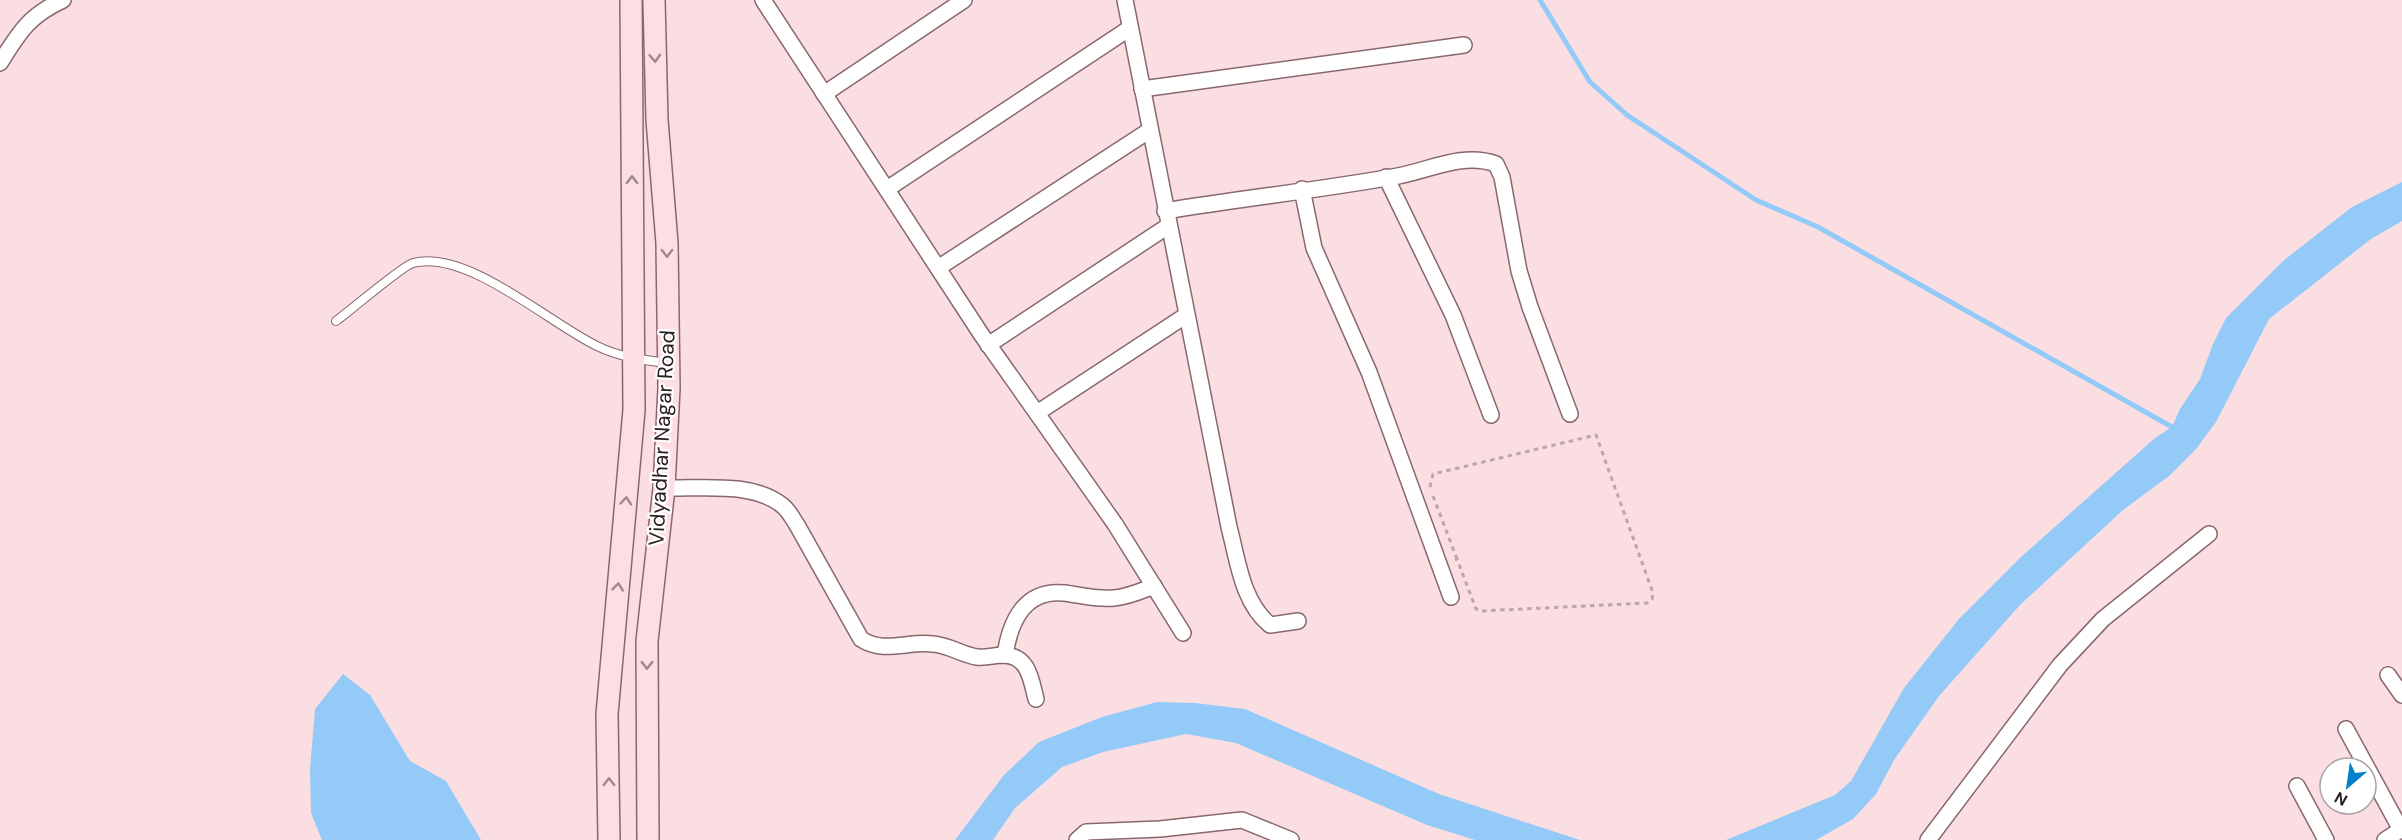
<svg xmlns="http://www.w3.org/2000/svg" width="2402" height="840" font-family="'DM Sans',sans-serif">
	<rect width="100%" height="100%" fill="#fbdee2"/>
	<g fill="#94caf7">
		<path d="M 2402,182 L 2402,221 L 2371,239 L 2269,319 L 2216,422 L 2196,449 L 2169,476 L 2123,510 L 2020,605 L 1939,696 L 1894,760 L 1876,794 L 1853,819 L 1816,840 L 1726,840 L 1835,795 L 1851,781 L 1904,688 L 1959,619 L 2021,557 L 2155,438 L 2172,427 L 2180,409 L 2200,379 L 2213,344 L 2226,318 L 2283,261 L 2352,207 Z"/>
		<path d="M 343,674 L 370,695 L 410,761 L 446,781 L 481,840 L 322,840 L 311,813 L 310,769 L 315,709 Z"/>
		<path d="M 1157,702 L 1195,703 L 1245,709 L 1439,794 L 1580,840 L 1475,840 L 1427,825 L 1236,743 L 1186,734 L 1103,752 L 1062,767 L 1015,808 L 993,840 L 955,840 L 1004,775 L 1039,742 L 1102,717 Z"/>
	</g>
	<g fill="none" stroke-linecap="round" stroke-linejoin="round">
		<path stroke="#94caf7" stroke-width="5" d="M 1540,0 L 1590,82 L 1627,115 L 1756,200 L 1818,227 L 2172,427"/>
		<g stroke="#88686d" stroke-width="10">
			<path id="service" d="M 336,321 C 350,311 402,266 413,263 C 467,249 549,323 597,346 C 619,357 643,360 667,363"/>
		</g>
		<g stroke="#88686d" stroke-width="18">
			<g id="minor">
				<path d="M 763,0 L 981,334 L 1115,524 L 1183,633"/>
				<path d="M 1125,0 L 1229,527 C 1238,561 1242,602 1270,625 L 1298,621"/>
				<path d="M 0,63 C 19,33 28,16 63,0"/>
				<path d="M 1142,89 L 1464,45"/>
				<path d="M 824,94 L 964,0"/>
				<path d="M 1386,177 L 1453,315 L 1491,415"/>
				<path d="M 887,189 L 1130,28"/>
				<path d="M 1302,189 L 1314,248 L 1369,372 L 1451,597"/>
				<path d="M 1165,211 C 1243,198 1321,190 1398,176 C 1430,170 1463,152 1496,164 L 1502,177 L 1519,271 L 1530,307 L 1570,414"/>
				<path d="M 938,268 L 1150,130"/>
				<path d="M 988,345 L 1168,226"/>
				<path d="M 1037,413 L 1185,316"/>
				<path d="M 664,488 C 701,489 753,481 783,506 C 789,511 793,519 797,525 L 861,639 C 884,654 907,641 933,644 C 949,645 962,655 977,657 C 986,658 995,655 1004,655 C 1029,656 1031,680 1036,699"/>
				<path d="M 1005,655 C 1010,622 1024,589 1064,593 C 1080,595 1097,600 1114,598 C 1128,597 1141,591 1154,586"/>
				<path d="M 2388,675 L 2402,695"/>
				<path d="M 2346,729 L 2401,830"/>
				<path d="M 2297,786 L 2326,840"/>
				<path d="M 1077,840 L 1086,832 L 1160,829 L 1242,820 L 1291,840"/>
				<path d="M 1928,840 L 2060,665 L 2103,619 L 2209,534"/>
				<path d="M 2385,840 L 2402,829"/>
			</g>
		</g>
		<g stroke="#88686d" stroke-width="24">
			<g id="secondary">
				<path d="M 609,840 L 607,714 L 634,410 L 631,0"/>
				<path d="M 648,840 L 647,641 L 664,488 L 669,388 L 667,243 L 657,120 L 654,0"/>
			</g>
		</g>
		<g stroke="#bda5a8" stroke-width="3" stroke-dasharray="4.5 4.5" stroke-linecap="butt">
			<path d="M 1430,487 L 1433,474 L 1596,435 L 1653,593 L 1652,599 L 1647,603 L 1481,611 L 1476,609 L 1457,559 L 1455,560"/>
			<path d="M 1433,496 L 1457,559"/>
		</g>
		<use href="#service" stroke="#fff" stroke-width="8"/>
		<use href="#minor" stroke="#fff" stroke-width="15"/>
		<use href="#secondary" stroke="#fcdee3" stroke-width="21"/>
	</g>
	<defs><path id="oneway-chevron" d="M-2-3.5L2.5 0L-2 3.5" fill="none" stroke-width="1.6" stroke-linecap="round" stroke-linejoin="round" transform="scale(1.5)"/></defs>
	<g stroke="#9f888c">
		<use href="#oneway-chevron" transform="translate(655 58) rotate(88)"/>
		<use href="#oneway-chevron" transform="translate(632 180) rotate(-91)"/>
		<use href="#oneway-chevron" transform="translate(667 253) rotate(89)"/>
		<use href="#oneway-chevron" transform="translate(626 501) rotate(-85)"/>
		<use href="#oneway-chevron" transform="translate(618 587) rotate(-84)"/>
		<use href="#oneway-chevron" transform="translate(647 665) rotate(90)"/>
		<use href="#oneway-chevron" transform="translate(609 782) rotate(-90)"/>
	</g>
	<g text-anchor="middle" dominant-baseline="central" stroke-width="4.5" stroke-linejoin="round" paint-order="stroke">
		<g font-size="21" fill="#2d2022" stroke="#fff">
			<text transform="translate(662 438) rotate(-87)">Vidyadhar Nagar Road</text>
		</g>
	</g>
	<g transform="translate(2348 786) rotate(209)"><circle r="28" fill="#ffffff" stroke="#aba6a7" stroke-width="1.5"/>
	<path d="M0-4.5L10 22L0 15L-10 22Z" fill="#0381c9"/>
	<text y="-9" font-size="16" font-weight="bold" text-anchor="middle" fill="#2d2022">N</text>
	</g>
</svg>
